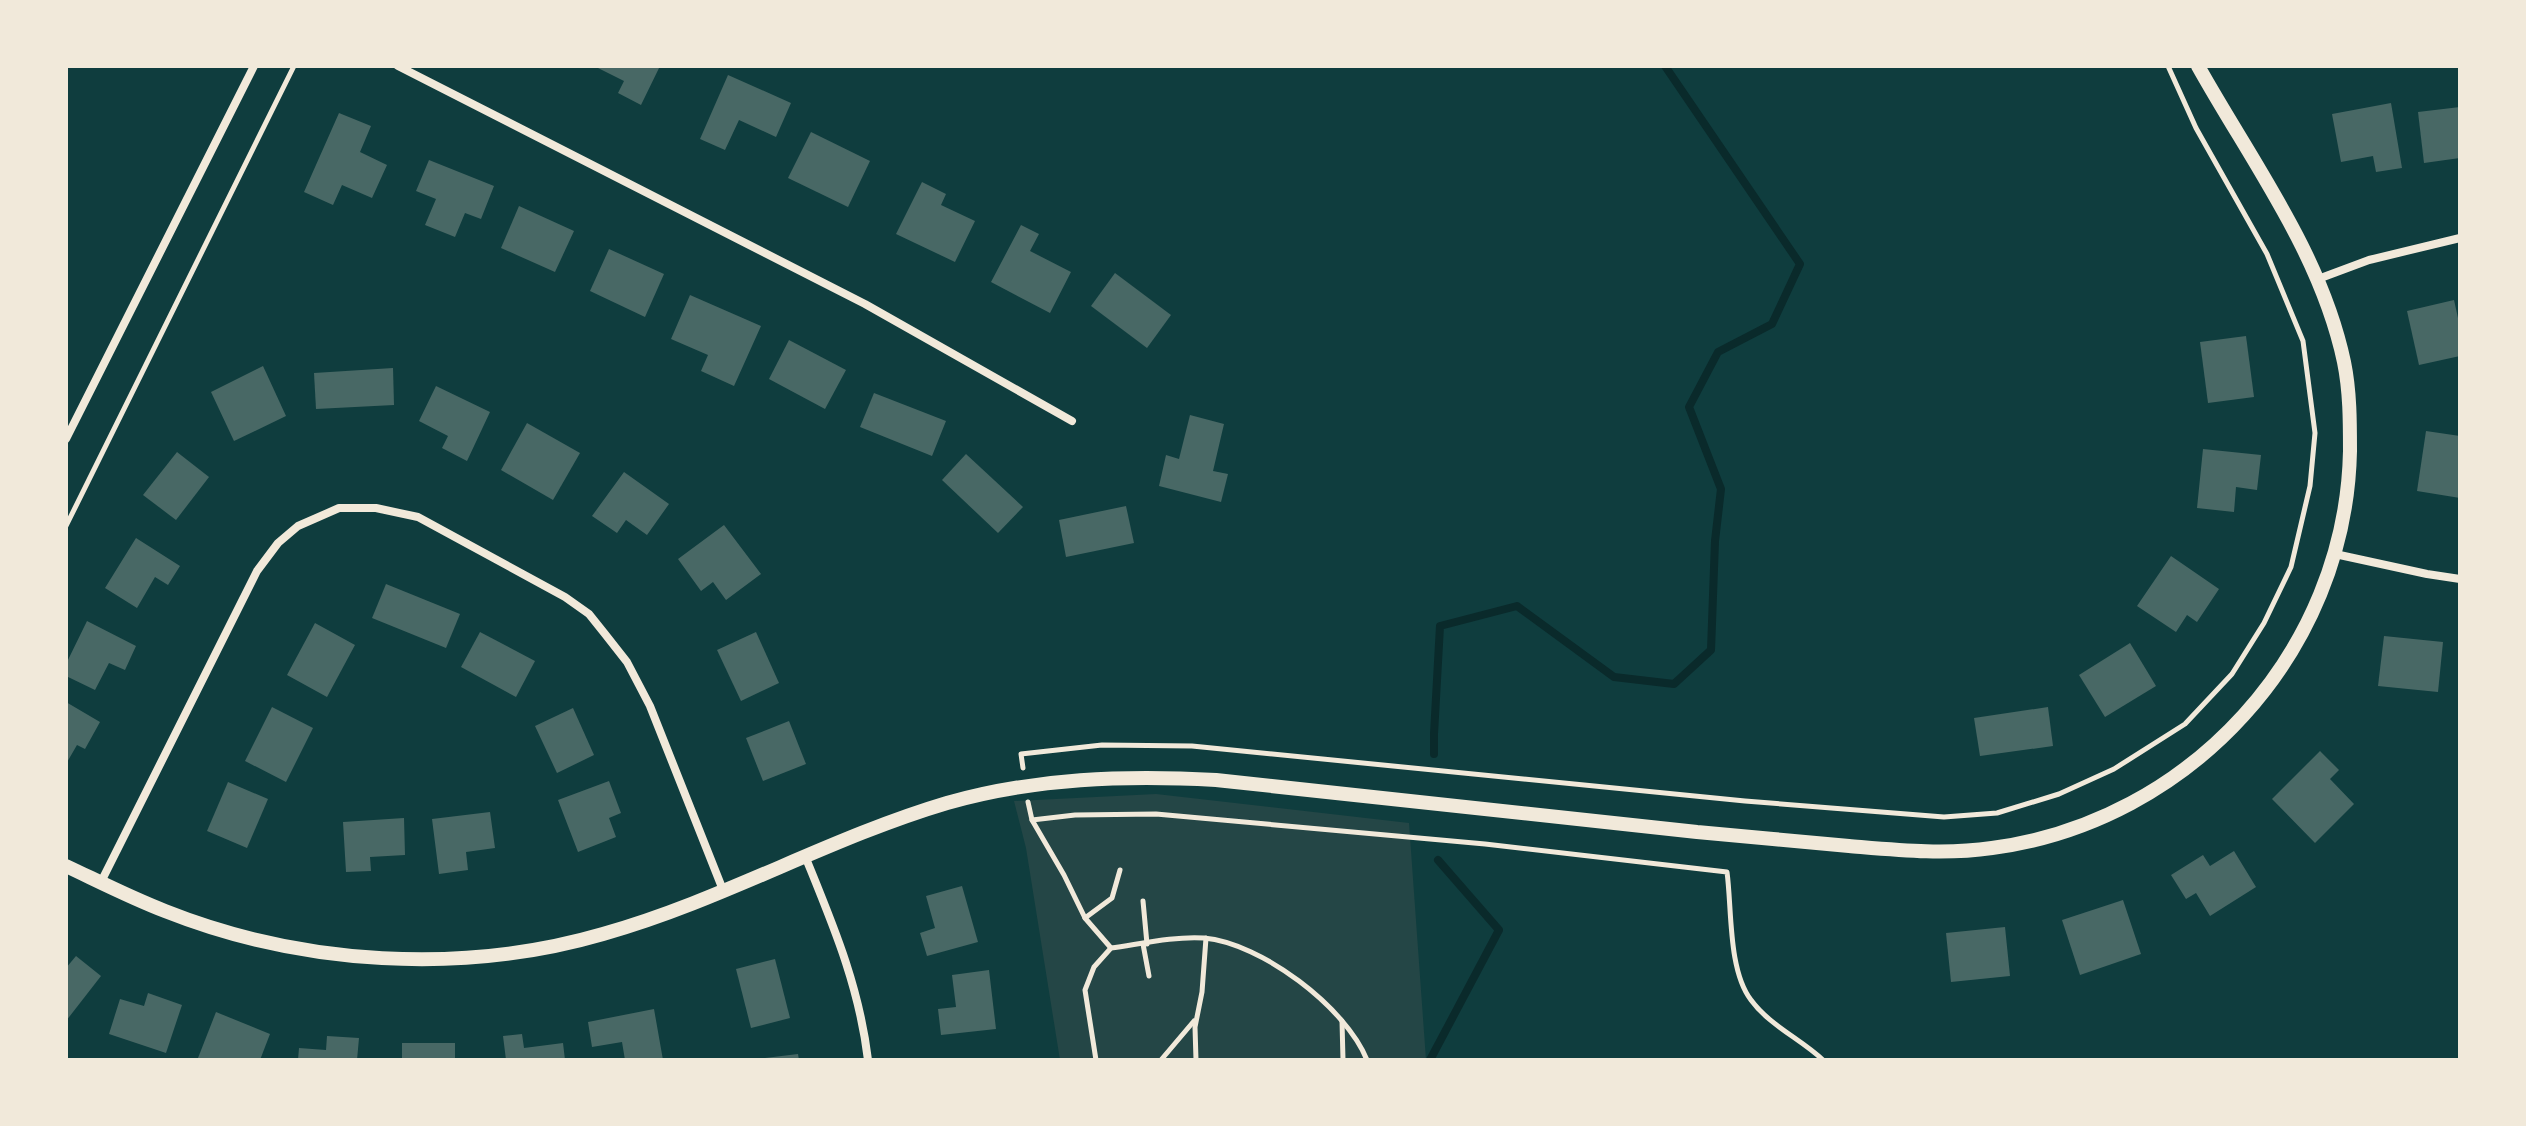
<svg xmlns="http://www.w3.org/2000/svg" width="2526" height="1126" font-family="Mulish,sans-serif">
	<rect width="100%" height="100%" fill="#0f3d3e"/>
	<path fill="#244646" d="M 1156,794 L 1409,823 L 1426,1060 L 1060,1060 L 1026,848 L 1014,801 Z"/>
	<g fill="none" stroke-linecap="round" stroke-linejoin="round">
		<g stroke="#0a2a2b" stroke-width="8">
			<path d="M 1434,754 L 1434,734 L 1440,626 L 1517,606 L 1614,677 L 1674,684 L 1711,650 L 1715,541 L 1721,489 L 1689,407 L 1718,352 L 1772,324 L 1800,264 L 1665,66"/>
			<path d="M 1430,1060 L 1499,930 L 1438,860"/>
		</g>
	</g>
	<g fill="#486865">
		<path d="M 594,66 L 660,66 L 641,105 L 618,93 L 624,81 Z"/>
		<path d="M 728,75 L 791,103 L 776,137 L 739,120 L 725,150 L 700,139 Z"/>
		<path d="M 2391,103 L 2402,168 L 2376,172 L 2373,156 L 2341,162 L 2332,114 Z"/>
		<path d="M 2460,107 L 2460,158 L 2424,163 L 2418,112 Z"/>
		<path d="M 339,113 L 371,126 L 360,152 L 387,165 L 372,198 L 342,185 L 333,205 L 304,192 Z"/>
		<path d="M 811,132 L 870,161 L 848,207 L 788,178 Z"/>
		<path d="M 429,160 L 494,186 L 481,219 L 465,213 L 455,237 L 425,225 L 436,199 L 416,191 Z"/>
		<path d="M 922,182 L 946,194 L 941,205 L 975,221 L 955,262 L 896,234 Z"/>
		<path d="M 519,206 L 574,231 L 555,272 L 501,248 Z"/>
		<path d="M 1021,225 L 1039,234 L 1030,251 L 1071,272 L 1050,313 L 991,282 Z"/>
		<path d="M 609,249 L 664,274 L 645,317 L 590,291 Z"/>
		<path d="M 1115,273 L 1171,315 L 1147,348 L 1091,306 Z"/>
		<path d="M 690,295 L 761,326 L 734,386 L 701,371 L 708,355 L 671,339 Z"/>
		<path d="M 2454,300 L 2460,327 L 2460,356 L 2419,365 L 2407,311 Z"/>
		<path d="M 2246,336 L 2254,397 L 2208,403 L 2200,342 Z"/>
		<path d="M 789,340 L 846,370 L 825,409 L 769,379 Z"/>
		<path d="M 263,366 L 286,416 L 234,441 L 211,392 Z"/>
		<path d="M 393,368 L 394,405 L 316,409 L 314,373 Z"/>
		<path d="M 436,386 L 490,412 L 467,461 L 442,448 L 448,436 L 419,421 Z"/>
		<path d="M 874,393 L 946,421 L 932,456 L 860,427 Z"/>
		<path d="M 1190,415 L 1224,424 L 1213,471 L 1228,474 L 1221,502 L 1159,486 L 1166,455 L 1179,459 Z"/>
		<path d="M 527,423 L 580,453 L 553,500 L 501,470 Z"/>
		<path d="M 2426,431 L 2460,436 L 2460,498 L 2417,491 Z"/>
		<path d="M 2203,449 L 2261,455 L 2257,490 L 2236,487 L 2234,512 L 2197,508 Z"/>
		<path d="M 177,452 L 209,477 L 176,520 L 143,495 Z"/>
		<path d="M 966,454 L 1023,507 L 998,533 L 942,480 Z"/>
		<path d="M 624,472 L 669,504 L 647,535 L 626,520 L 617,533 L 592,516 Z"/>
		<path d="M 1126,506 L 1134,543 L 1066,557 L 1059,520 Z"/>
		<path d="M 724,525 L 761,574 L 726,600 L 713,582 L 701,591 L 678,559 Z"/>
		<path d="M 136,538 L 180,566 L 168,585 L 155,577 L 137,608 L 105,588 Z"/>
		<path d="M 2171,556 L 2219,589 L 2197,622 L 2187,615 L 2176,632 L 2137,606 Z"/>
		<path d="M 386,584 L 460,614 L 446,648 L 372,618 Z"/>
		<path d="M 87,621 L 136,646 L 125,670 L 109,663 L 95,690 L 66,676 L 66,664 Z"/>
		<path d="M 315,623 L 355,645 L 327,697 L 287,675 Z"/>
		<path d="M 480,632 L 535,661 L 516,697 L 461,667 Z"/>
		<path d="M 756,632 L 779,683 L 741,701 L 717,650 Z"/>
		<path d="M 2384,636 L 2443,642 L 2438,692 L 2378,686 Z"/>
		<path d="M 2130,643 L 2156,686 L 2105,717 L 2079,675 Z"/>
		<path d="M 66,702 L 100,722 L 85,749 L 77,745 L 66,764 Z"/>
		<path d="M 272,707 L 313,728 L 286,782 L 245,761 Z"/>
		<path d="M 2048,707 L 2053,746 L 1980,756 L 1974,718 Z"/>
		<path d="M 573,708 L 594,755 L 557,773 L 535,726 Z"/>
		<path d="M 789,721 L 806,764 L 763,781 L 746,738 Z"/>
		<path d="M 2320,751 L 2339,770 L 2330,779 L 2354,804 L 2315,843 L 2272,799 Z"/>
		<path d="M 609,781 L 621,813 L 609,818 L 616,837 L 578,852 L 558,800 Z"/>
		<path d="M 228,782 L 268,799 L 247,848 L 207,831 Z"/>
		<path d="M 490,812 L 495,848 L 466,852 L 468,870 L 439,874 L 432,819 Z"/>
		<path d="M 404,818 L 405,855 L 370,857 L 371,871 L 346,872 L 343,822 Z"/>
		<path d="M 2234,851 L 2256,887 L 2210,916 L 2196,893 L 2186,899 L 2171,875 L 2203,855 L 2210,866 Z"/>
		<path d="M 962,886 L 978,942 L 927,956 L 920,933 L 935,928 L 926,896 Z"/>
		<path d="M 2123,900 L 2141,954 L 2080,975 L 2062,920 Z"/>
		<path d="M 2005,927 L 2010,976 L 1951,982 L 1946,933 Z"/>
		<path d="M 76,956 L 101,976 L 66,1021 L 66,968 Z"/>
		<path d="M 775,959 L 790,1018 L 751,1028 L 736,969 Z"/>
		<path d="M 989,970 L 996,1029 L 941,1035 L 938,1009 L 956,1007 L 952,975 Z"/>
		<path d="M 148,993 L 182,1005 L 166,1053 L 109,1034 L 120,999 L 144,1006 Z"/>
		<path d="M 654,1009 L 663,1060 L 625,1060 L 622,1042 L 592,1047 L 588,1022 Z"/>
		<path d="M 216,1012 L 270,1034 L 260,1060 L 198,1058 Z"/>
		<path d="M 522,1034 L 524,1048 L 563,1043 L 565,1060 L 506,1060 L 503,1036 Z"/>
		<path d="M 327,1036 L 359,1038 L 357,1060 L 298,1060 L 299,1048 L 326,1050 Z"/>
		<rect x="402" y="1043" width="53" height="17"/>
		<path d="M 798,1054 L 799,1060 L 765,1060 L 765,1058 Z"/>
	</g>
	<g fill="none" stroke-linecap="round" stroke-linejoin="round">
		<g stroke="#f1e9da" stroke-width="5">
			<path d="M 66,526 L 294,66"/>
			<path d="M 1023,768 L 1021,754 L 1102,745 L 1192,746 L 1745,801 L 1944,817 L 1997,813 L 2059,794 L 2114,769 L 2185,724 L 2232,674 L 2264,623 L 2291,567 L 2310,486 L 2315,433 L 2303,341 L 2267,254 L 2196,128 L 2168,66"/>
			<path d="M 1028,802 L 1032,820 L 1064,875 L 1085,918 L 1111,948"/>
			<path d="M 1032,820 L 1075,815 L 1156,814 L 1485,844 L 1727,872 C 1732,909 1728,970 1751,1000 C 1770,1026 1801,1039 1823,1060"/>
			<path d="M 1143,901 L 1147,944"/>
			<path d="M 1085,918 L 1112,898 L 1120,870"/>
			<path d="M 1143,944 L 1149,976"/>
			<path d="M 1342,1021 L 1343,1060"/>
			<path d="M 1096,1060 L 1085,990 L 1094,967 L 1111,948 C 1140,944 1174,936 1204,938 C 1261,943 1346,1007 1367,1060"/>
			<path d="M 1161,1060 L 1194,1021"/>
			<path d="M 1196,1060 L 1195,1027 L 1202,992 L 1206,938"/>
		</g>
		<g stroke="#f1e9da" stroke-width="8">
			<path d="M 398,66 L 865,304 L 1072,421"/>
			<path d="M 2318,279 L 2369,260 L 2460,238"/>
			<path d="M 66,439 L 254,66"/>
			<path d="M 2335,554 L 2427,574 L 2460,579"/>
			<path d="M 805,856 C 833,925 859,985 868,1060"/>
			<path d="M 101,882 L 257,571 L 278,543 L 298,526 L 339,508 L 376,508 L 418,517 L 565,597 L 589,614 L 605,634 L 627,662 L 650,706 L 723,890"/>
		</g>
		<path stroke="#f1e9da" stroke-width="14" d="M 66,866 C 98,881 131,898 165,911 C 301,965 462,975 603,934 C 721,901 829,838 947,803 C 1035,778 1125,775 1216,780 C 1377,798 1537,815 1697,832 C 1748,837 1798,841 1849,846 C 1897,850 1944,855 1992,848 C 2190,822 2346,652 2350,451 C 2350,422 2350,391 2344,362 C 2321,253 2251,161 2198,66"/>
	</g>
	<rect width="2526" height="1126" fill="none" stroke="#f1e9da" stroke-width="136"/>
</svg>
